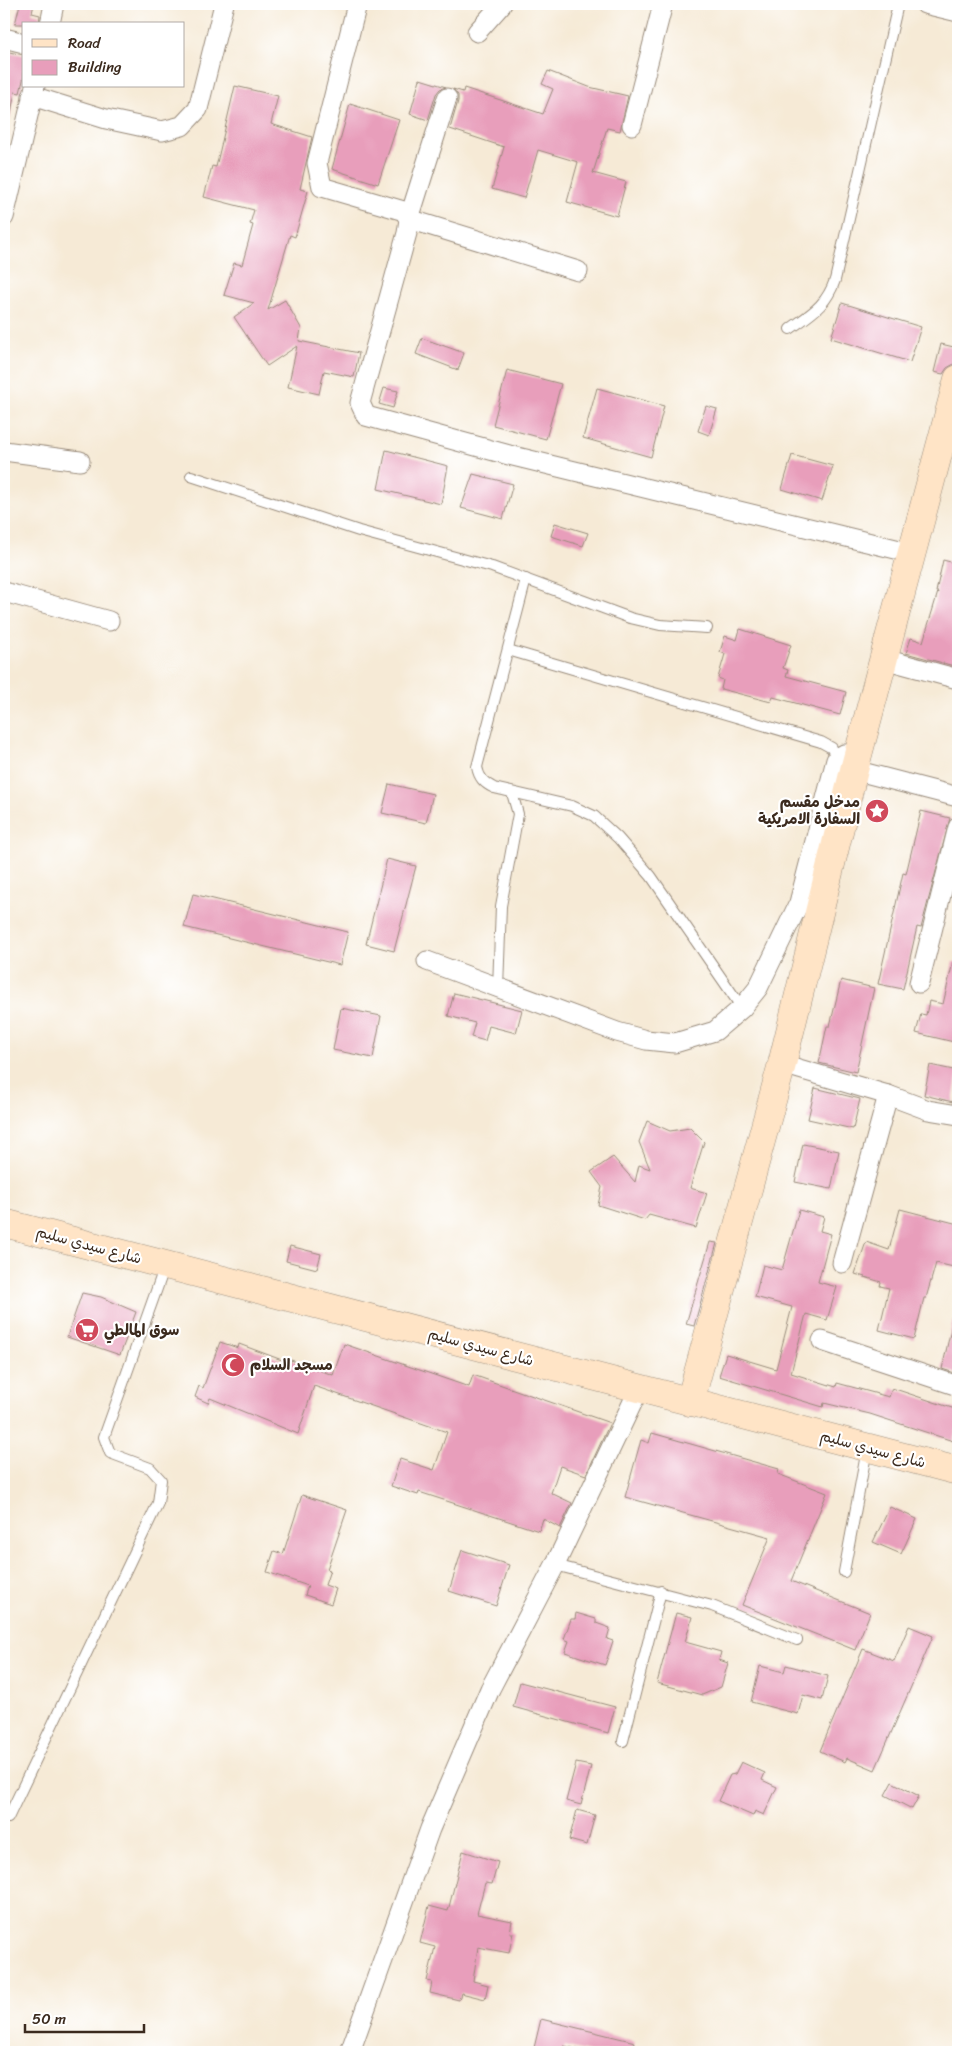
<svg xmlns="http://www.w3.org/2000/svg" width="962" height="2056" font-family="Sriracha,'Playpen Sans Arabic',sans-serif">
	<rect width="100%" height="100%" fill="#fff"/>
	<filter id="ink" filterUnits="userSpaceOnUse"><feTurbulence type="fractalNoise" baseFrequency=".02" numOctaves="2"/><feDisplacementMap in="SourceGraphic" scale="10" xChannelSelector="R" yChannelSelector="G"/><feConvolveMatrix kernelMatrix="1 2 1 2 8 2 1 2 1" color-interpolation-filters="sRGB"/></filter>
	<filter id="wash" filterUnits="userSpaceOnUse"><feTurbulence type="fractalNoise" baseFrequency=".0096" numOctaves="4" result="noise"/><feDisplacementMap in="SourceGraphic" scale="20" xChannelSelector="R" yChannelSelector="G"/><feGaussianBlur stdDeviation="1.12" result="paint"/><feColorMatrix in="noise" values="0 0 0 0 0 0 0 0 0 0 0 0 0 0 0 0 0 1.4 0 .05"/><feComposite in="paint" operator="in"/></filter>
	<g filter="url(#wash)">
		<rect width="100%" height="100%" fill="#f6ead6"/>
		<g id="blocks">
			<g fill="#e89ebb">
				<path d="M 20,4 L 34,4 L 32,13 L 40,15 L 39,24 L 15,24 Z"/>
				<path d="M 4,51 L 24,55 L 24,76 L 20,93 L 15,92 L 10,118 L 4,117 Z"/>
				<path d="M 548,71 L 589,87 L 628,96 L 620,131 L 607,128 L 593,173 L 626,182 L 617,216 L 567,202 L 578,162 L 538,150 L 524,198 L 492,189 L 504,147 L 450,129 L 458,101 L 458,95 L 453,89 L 463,92 L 464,88 L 543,114 L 553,89 L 542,84 Z"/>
				<path d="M 420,79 L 446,87 L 440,89 L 436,94 L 428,120 L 410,114 Z"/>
				<path d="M 235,86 L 278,96 L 271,124 L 312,137 L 300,189 L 308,191 L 295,237 L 290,235 L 268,310 L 285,300 L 301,328 L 299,341 L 359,353 L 354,377 L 324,371 L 319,394 L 288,387 L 297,346 L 267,366 L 234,317 L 254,303 L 224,295 L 234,263 L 242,265 L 253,225 L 250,224 L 254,210 L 204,197 L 212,166 L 216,167 Z"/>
				<path d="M 350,104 L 399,120 L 378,184 L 332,169 Z"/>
				<path d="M 842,303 L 921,327 L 910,362 L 831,338 Z"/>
				<path d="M 422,338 L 464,353 L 458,370 L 416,354 Z"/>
				<path d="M 941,344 L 958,348 L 954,364 L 947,368 L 943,374 L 934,372 Z"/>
				<path d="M 507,370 L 561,384 L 546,439 L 493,425 Z"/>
				<path d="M 384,388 L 398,391 L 393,408 L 379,404 Z"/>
				<path d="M 597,388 L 664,406 L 651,457 L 583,438 Z"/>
				<path d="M 706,406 L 717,409 L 709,435 L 698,431 Z"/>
				<path d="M 386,450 L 448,466 L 441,504 L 378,489 Z"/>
				<path d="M 792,455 L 833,466 L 822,501 L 782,489 Z"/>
				<path d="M 473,474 L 513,484 L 503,519 L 461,508 Z"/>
				<path d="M 555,523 L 588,533 L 583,546 L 551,536 Z"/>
				<path d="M 943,560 L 958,564 L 958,667 L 906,653 L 911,638 L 923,642 L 938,592 L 936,592 Z"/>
				<path d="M 740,629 L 791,645 L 783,668 L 788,670 L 786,676 L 846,692 L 840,715 L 773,697 L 771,702 L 721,689 L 723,680 L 718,678 L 725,654 L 720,652 L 725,636 L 737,640 Z"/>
				<path d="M 389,784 L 433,794 L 426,823 L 382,813 Z"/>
				<path d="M 921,811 L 950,818 L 921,928 L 917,927 L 903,989 L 878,984 L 903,873 L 906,874 Z"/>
				<path d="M 387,859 L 416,866 L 394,951 L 366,944 Z"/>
				<path d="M 193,894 L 348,932 L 340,965 L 184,927 Z"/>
				<path d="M 953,962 L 958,962 L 958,1043 L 916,1033 L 921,1014 L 926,1015 L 929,1001 L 943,1004 Z"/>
				<path d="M 841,980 L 874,988 L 856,1072 L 819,1063 L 827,1026 L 830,1026 Z"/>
				<path d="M 454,993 L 522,1010 L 516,1033 L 489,1026 L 485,1041 L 471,1037 L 475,1023 L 448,1016 Z"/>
				<path d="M 341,1008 L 381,1016 L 373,1058 L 333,1050 Z"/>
				<path d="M 930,1065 L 958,1071 L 953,1102 L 924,1095 Z"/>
				<path d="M 815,1088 L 860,1099 L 853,1129 L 808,1119 Z"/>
				<path d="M 647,1121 L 670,1131 L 690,1128 L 704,1142 L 690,1188 L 707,1193 L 696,1228 L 649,1215 L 645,1220 L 598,1205 L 602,1187 L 591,1172 L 613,1157 L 635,1182 L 639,1165 L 650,1169 L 639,1142 Z"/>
				<path d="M 803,1144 L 839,1151 L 831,1189 L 795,1182 Z"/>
				<path d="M 900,1209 L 958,1224 L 958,1268 L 936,1263 L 926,1298 L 924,1298 L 914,1339 L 879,1330 L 889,1288 L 880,1286 L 881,1282 L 855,1274 L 866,1242 L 889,1250 Z"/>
				<path d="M 799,1210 L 824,1217 L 820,1231 L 831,1234 L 818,1282 L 837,1287 L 827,1320 L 806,1314 L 791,1373 L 836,1387 L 837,1383 L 889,1397 L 892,1388 L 958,1410 L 958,1426 L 953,1441 L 870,1414 L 824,1403 L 823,1407 L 719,1376 L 726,1354 L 776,1369 L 792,1307 L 755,1297 L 763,1265 L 782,1270 Z"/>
				<path d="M 710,1242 L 717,1243 L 694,1326 L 686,1324 Z"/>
				<path d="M 290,1246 L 321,1254 L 317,1269 L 286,1261 Z"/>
				<path d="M 82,1293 L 101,1297 L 136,1312 L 120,1355 L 67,1337 Z"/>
				<path d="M 953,1320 L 958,1321 L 958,1374 L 942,1369 Z"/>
				<path d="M 220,1342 L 238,1348 L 239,1344 L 290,1363 L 291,1360 L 333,1375 L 344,1344 L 469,1387 L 473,1375 L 610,1423 L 586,1475 L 560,1466 L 551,1493 L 572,1503 L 560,1528 L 543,1519 L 539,1531 L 419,1492 L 418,1495 L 391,1486 L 400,1459 L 434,1470 L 447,1432 L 314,1386 L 298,1434 L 210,1398 L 208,1403 L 195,1397 L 199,1386 L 203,1388 Z"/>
				<path d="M 652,1433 L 779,1469 L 778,1474 L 827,1493 L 791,1581 L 870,1613 L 855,1650 L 742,1605 L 770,1537 L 625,1497 L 641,1440 L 649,1443 Z"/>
				<path d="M 302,1495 L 347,1510 L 327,1569 L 330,1570 L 325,1585 L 336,1589 L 331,1604 L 305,1595 L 308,1586 L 267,1572 L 274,1551 L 283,1554 Z"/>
				<path d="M 890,1507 L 917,1519 L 901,1554 L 873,1542 Z"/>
				<path d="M 462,1550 L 509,1565 L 496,1606 L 449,1591 Z"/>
				<path d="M 576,1613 L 596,1619 L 596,1623 L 610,1628 L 607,1639 L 613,1641 L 605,1665 L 565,1652 L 569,1641 L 564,1639 L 571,1619 L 575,1619 Z"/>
				<path d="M 676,1613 L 692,1617 L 685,1642 L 721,1652 L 719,1660 L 728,1663 L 721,1687 L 702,1695 L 657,1683 Z"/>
				<path d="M 909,1626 L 933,1636 L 875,1770 L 847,1758 L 845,1762 L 820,1751 L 863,1649 L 894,1661 Z"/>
				<path d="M 786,1665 L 828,1676 L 822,1700 L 803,1695 L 798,1714 L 751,1702 L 760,1666 L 784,1672 Z"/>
				<path d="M 520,1682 L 615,1707 L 608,1733 L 513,1707 Z"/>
				<path d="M 741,1762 L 765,1773 L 762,1780 L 777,1787 L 764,1815 L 755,1811 L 753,1816 L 718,1801 L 730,1775 L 735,1774 Z"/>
				<path d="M 576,1763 L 591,1766 L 581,1805 L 566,1801 Z"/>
				<path d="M 892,1782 L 919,1796 L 912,1809 L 885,1795 Z"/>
				<path d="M 577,1810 L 595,1815 L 587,1845 L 569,1840 Z"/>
				<path d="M 463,1851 L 498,1862 L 492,1884 L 485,1883 L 477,1914 L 512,1921 L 510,1933 L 513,1933 L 509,1953 L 478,1947 L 473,1981 L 488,1985 L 485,1999 L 461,1993 L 459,2000 L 430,1993 L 432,1982 L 427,1981 L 435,1947 L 420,1943 L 429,1906 L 448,1911 Z"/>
				<path d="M 541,2019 L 635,2042 L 632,2052 L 589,2052 L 564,2046 L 562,2052 L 533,2052 Z"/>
			</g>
		</g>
	</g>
	<g filter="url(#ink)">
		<use href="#blocks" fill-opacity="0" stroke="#988a7a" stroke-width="1"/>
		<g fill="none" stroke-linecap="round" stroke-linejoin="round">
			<g stroke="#988a7a" stroke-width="12">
				<g id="lane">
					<path d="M 790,329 C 812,313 826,306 835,280 L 898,4"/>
					<path d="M 191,476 L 359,531 L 492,567 L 630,618 L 660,625 L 707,628"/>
					<path d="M 526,579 L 477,767 C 479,778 484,783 494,788 L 572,806 L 594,816 L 618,838 L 651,876 L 742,1008"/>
					<path d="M 508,650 L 821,742 L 832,748 L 836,760"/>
					<path d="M 498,988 L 501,906 L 518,814 L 512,793"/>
					<path d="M 555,1565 L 712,1606 L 797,1640"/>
					<path d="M 844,1572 L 867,1449"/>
					<path d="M 623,1741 L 661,1591"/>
					<path d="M 8,1818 L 158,1503 L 161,1480 L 150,1468 L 110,1453 L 104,1437 L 165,1266"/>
				</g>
			</g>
			<g stroke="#988a7a" stroke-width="21">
				<g id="street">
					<path d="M 357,4 L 317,163 L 322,187 L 404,211 L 409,219 L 407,233 L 360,403 L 366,416 L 509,455 L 912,553"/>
					<path d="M 925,4 L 958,12"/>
					<path d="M 50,24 L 54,4"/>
					<path d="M 477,32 L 502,4"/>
					<path d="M 4,38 L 24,43"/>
					<path d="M 32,96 L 106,119 L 162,131 L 182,126 L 198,109 L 224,4"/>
					<path d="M 447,98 L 409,219 L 578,271"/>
					<path d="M 632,125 L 663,4"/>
					<path d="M 4,217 L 35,86"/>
					<path d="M 4,451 L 80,461"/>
					<path d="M 4,592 L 109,621"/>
					<path d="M 884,659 L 958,679"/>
					<path d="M 854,770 L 958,797"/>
					<path d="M 427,961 L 617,1032 L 646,1040 L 675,1043 L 715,1031 L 742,1008 L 758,988 L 799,903 L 836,760 L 844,754 L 859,754"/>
					<path d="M 919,983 L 958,827"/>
					<path d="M 782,1064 L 888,1095 L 928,1110 L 958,1115"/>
					<path d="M 842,1263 L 888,1095"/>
					<path d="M 822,1341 L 958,1386"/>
					<path d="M 350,2052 L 430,1829 L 490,1689 L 555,1565 L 639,1389"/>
				</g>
			</g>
			<g stroke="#988a7a" stroke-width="29">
				<g id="secondary">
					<path d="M 4,1223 L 958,1471"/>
					<path d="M 690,1402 L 782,1064 L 854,770 L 958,379"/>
				</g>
			</g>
			<use href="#lane" stroke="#fff" stroke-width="10"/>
			<use href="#street" stroke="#fff" stroke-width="19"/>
			<use href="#secondary" stroke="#ffe4c6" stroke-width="28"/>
		</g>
	</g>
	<defs>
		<g id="sight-disc" transform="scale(1.25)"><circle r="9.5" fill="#d1495b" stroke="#fff"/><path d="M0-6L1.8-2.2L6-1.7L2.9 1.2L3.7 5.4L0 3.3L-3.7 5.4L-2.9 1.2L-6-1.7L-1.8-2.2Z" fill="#fff"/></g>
		<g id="supermarket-disc" transform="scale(1.25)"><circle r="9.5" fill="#d1495b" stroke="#fff"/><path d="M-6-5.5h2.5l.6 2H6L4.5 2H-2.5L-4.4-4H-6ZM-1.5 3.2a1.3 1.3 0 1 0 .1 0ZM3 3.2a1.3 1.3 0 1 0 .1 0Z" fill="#fff"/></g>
		<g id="mosque-disc" transform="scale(1.25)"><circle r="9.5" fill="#d1495b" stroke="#fff"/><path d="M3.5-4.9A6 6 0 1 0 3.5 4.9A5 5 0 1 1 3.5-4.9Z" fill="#fff"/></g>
	</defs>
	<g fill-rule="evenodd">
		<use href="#sight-disc" x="877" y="811"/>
		<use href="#supermarket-disc" x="87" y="1330"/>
		<use href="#mosque-disc" x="233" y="1365"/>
	</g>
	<g text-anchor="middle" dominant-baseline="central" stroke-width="4.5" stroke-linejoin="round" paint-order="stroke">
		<g font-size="15" font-weight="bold" fill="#3b2a1e" stroke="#fff" text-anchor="start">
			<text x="860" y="802" text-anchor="end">مدخل مقسم<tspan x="860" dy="17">السفارة الامريكية</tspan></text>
			<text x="104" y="1330">سوق المالطي</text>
			<text x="250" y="1365">مسجد السلام</text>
		</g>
		<g font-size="15" fill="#3b2a1e" stroke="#fff">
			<text transform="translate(89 1245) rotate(15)">شارع سيدي سليم</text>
			<text transform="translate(481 1347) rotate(15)">شارع سيدي سليم</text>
			<text transform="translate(873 1449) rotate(15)">شارع سيدي سليم</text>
		</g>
	</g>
	<rect width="962" height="2056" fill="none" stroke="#fff" stroke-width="20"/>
	<rect x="22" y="22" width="162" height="65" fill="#ffffff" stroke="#b1aaa5"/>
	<rect x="32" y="39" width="25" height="8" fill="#ffe4c6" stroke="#b1aaa5"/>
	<text x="68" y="48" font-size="15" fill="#3b2a1e">Road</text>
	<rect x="32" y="60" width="25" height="15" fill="#e89ebb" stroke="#b1aaa5"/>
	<text x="68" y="72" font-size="15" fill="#3b2a1e">Building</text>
	<path d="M25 2024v8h119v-8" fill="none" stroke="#3b2a1e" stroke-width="2.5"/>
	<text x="32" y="2024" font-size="15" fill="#3b2a1e" stroke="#ffffff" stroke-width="4" paint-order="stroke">50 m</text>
</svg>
